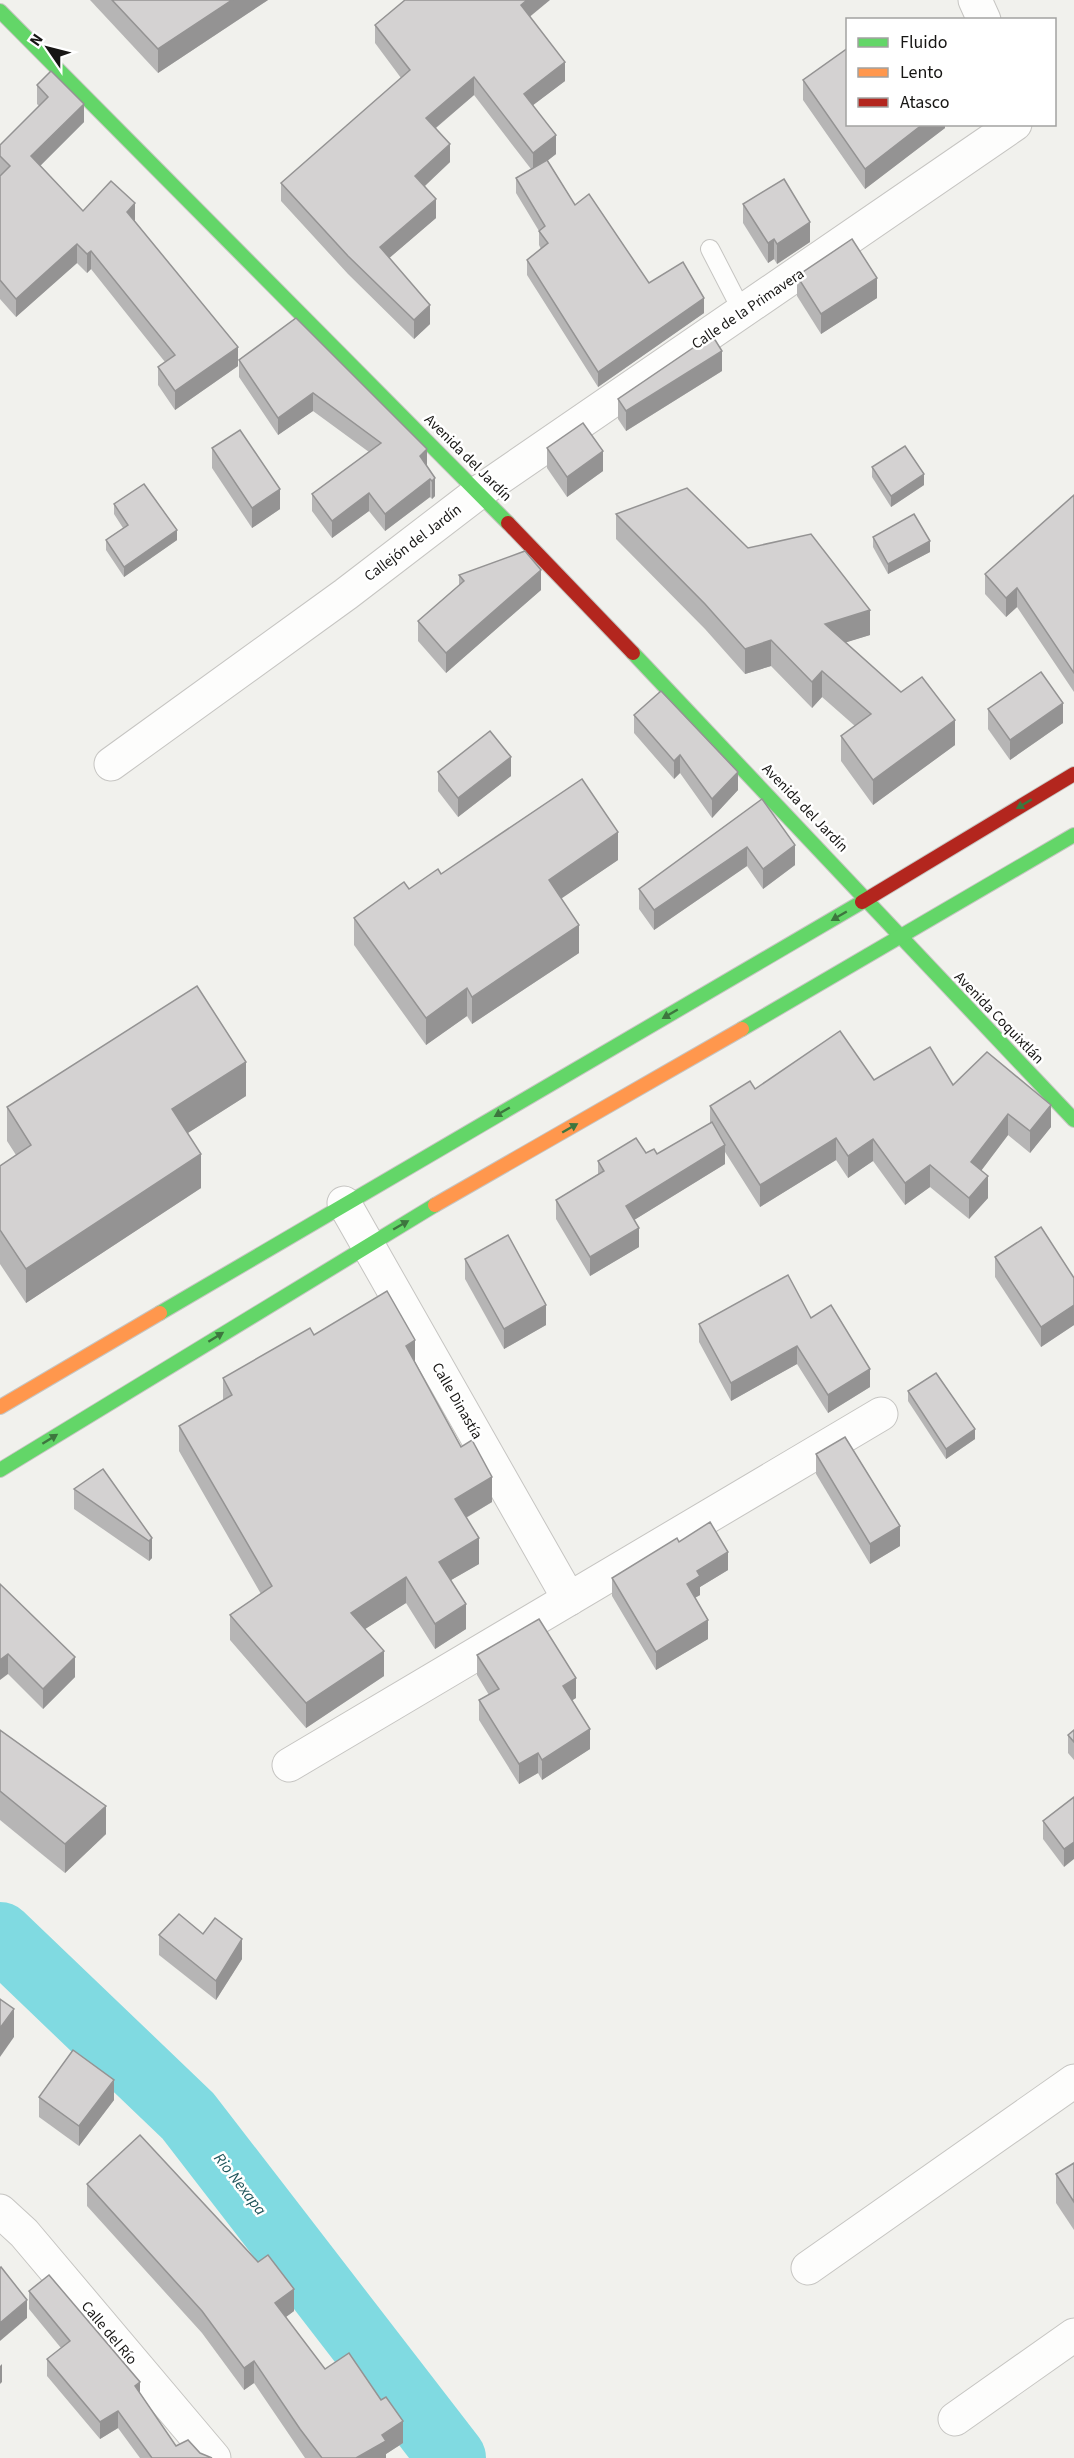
<svg xmlns="http://www.w3.org/2000/svg" width="1074" height="2458" font-family="'Source Sans 3',sans-serif">
	<rect width="100%" height="100%" fill="#f1f1ed"/>
	<g fill="none" stroke-linecap="round" stroke-linejoin="round">
		<path stroke="#80dae1" stroke-width="68" d="M 0,1936 L 188,2116 L 452,2458"/>
		<g stroke="#c6c5c2" stroke-width="20">
			<path id="lane" d="M 710,249 L 743,313"/>
		</g>
		<g stroke="#c6c5c2" stroke-width="35">
			<g id="street">
				<path d="M 975,0 L 984,20"/>
				<path d="M 111,764 L 346,594 L 479,492 L 1015,124"/>
				<path d="M 344,1203 L 569,1599"/>
				<path d="M 289,1765 L 881,1414"/>
				<path d="M 0,2211 L 24,2233 L 214,2458"/>
				<path d="M 808,2268 L 1074,2081"/>
				<path d="M 955,2419 L 1074,2335"/>
			</g>
		</g>
		<g stroke="#c6c5c2" stroke-width="16">
			<g id="fast">
				<path d="M 0,11 L 508,523"/>
				<path d="M 633,653 L 1074,1120"/>
				<path d="M 742,1029 L 1074,835"/>
				<path d="M 160,1313 L 862,902"/>
				<path d="M 0,1470 L 435,1205"/>
			</g>
		</g>
		<g stroke="#c6c5c2" stroke-width="16">
			<g id="slow">
				<path d="M 435,1205 L 742,1029"/>
				<path d="M 0,1407 L 160,1313"/>
			</g>
		</g>
		<g stroke="#c6c5c2" stroke-width="16">
			<g id="jam">
				<path d="M 508,523 L 633,653"/>
				<path d="M 862,902 L 1074,774"/>
			</g>
		</g>
		<use href="#lane" stroke="#fdfdfc" stroke-width="18"/>
		<use href="#street" stroke="#fdfdfc" stroke-width="33"/>
		<use href="#fast" stroke="#63d668" stroke-width="14"/>
		<use href="#slow" stroke="#ff974d" stroke-width="14"/>
		<use href="#jam" stroke="#b3261e" stroke-width="14"/>
	</g>
	<g fill="#b6b5b5">
		<path d="M 90,0 L 268,0 L 158,73 Z"/>
		<path d="M 530,16 L 565,81 L 533,105 L 556,154 L 547,161 L 575,205 L 649,283 L 704,313 L 598,387 L 527,275 L 527,260 L 541,249 L 539,245 L 539,231 L 516,193 L 516,178 L 531,169 L 474,95 L 436,128 L 450,162 L 425,186 L 436,218 L 389,258 L 430,324 L 414,339 L 348,274 L 281,201 L 281,183 L 401,78 L 375,43 L 375,25 Z"/>
		<path d="M 803,80 L 848,124 L 945,124 L 945,128 L 865,189 L 803,100 Z"/>
		<path d="M 37,85 L 84,122 L 40,166 L 83,211 L 135,222 L 238,366 L 175,410 L 158,385 L 158,367 L 165,362 L 91,269 L 87,273 L 77,263 L 16,317 L 0,299 L 0,145 L 39,106 L 37,104 Z"/>
		<path d="M 743,204 L 810,242 L 777,264 L 774,259 L 768,263 L 743,223 Z"/>
		<path d="M 797,276 L 877,298 L 821,334 L 797,296 Z"/>
		<path d="M 296,318 L 427,466 L 435,478 L 435,496 L 432,499 L 430,497 L 385,531 L 369,511 L 332,538 L 312,511 L 312,494 L 369,452 L 313,411 L 278,435 L 239,377 L 239,360 Z"/>
		<path d="M 722,371 L 626,431 L 618,419 L 618,399 Z"/>
		<path d="M 212,448 L 280,509 L 252,528 L 212,468 Z"/>
		<path d="M 547,448 L 603,471 L 567,497 L 547,468 Z"/>
		<path d="M 872,467 L 924,485 L 891,507 L 872,477 Z"/>
		<path d="M 1074,495 L 1074,692 L 1017,607 L 1006,617 L 985,594 L 985,574 Z"/>
		<path d="M 114,504 L 177,540 L 124,577 L 106,550 L 106,540 L 123,528 L 114,514 Z"/>
		<path d="M 616,514 L 748,548 L 870,635 L 846,642 L 955,745 L 873,805 L 841,761 L 841,736 L 855,726 L 822,697 L 812,708 L 771,666 L 745,674 L 705,629 L 616,539 Z"/>
		<path d="M 873,537 L 930,552 L 888,574 L 873,547 Z"/>
		<path d="M 459,575 L 541,590 L 446,673 L 418,641 L 418,621 L 459,586 Z"/>
		<path d="M 988,709 L 1063,723 L 1010,760 L 988,729 Z"/>
		<path d="M 634,715 L 738,790 L 712,818 L 680,773 L 674,779 L 634,733 Z"/>
		<path d="M 438,772 L 511,776 L 458,817 L 438,791 Z"/>
		<path d="M 762,799 L 795,865 L 763,889 L 747,866 L 654,930 L 639,909 L 639,889 Z"/>
		<path d="M 618,860 L 561,898 L 579,953 L 472,1024 L 467,1016 L 426,1045 L 354,945 L 354,918 L 441,874 Z"/>
		<path d="M 874,1080 L 953,1085 L 1051,1127 L 1030,1153 L 1008,1135 L 981,1171 L 988,1198 L 969,1219 L 930,1187 L 905,1205 L 873,1161 L 848,1178 L 836,1160 L 760,1207 L 725,1152 L 725,1164 L 634,1220 L 639,1247 L 590,1276 L 556,1219 L 556,1200 L 598,1174 L 598,1161 L 646,1153 L 657,1154 L 710,1123 L 710,1106 L 755,1089 Z"/>
		<path d="M 246,1096 L 188,1133 L 201,1188 L 26,1303 L 0,1264 L 0,1166 L 16,1155 L 7,1141 L 7,1107 Z"/>
		<path d="M 995,1257 L 1074,1278 L 1074,1325 L 1041,1347 L 995,1277 Z"/>
		<path d="M 465,1259 L 546,1325 L 504,1349 L 465,1279 Z"/>
		<path d="M 811,1318 L 870,1387 L 828,1413 L 797,1364 L 731,1401 L 699,1342 L 699,1324 Z"/>
		<path d="M 314,1335 L 415,1362 L 492,1502 L 466,1518 L 479,1564 L 451,1580 L 466,1629 L 435,1649 L 406,1603 L 365,1629 L 384,1676 L 306,1728 L 230,1640 L 230,1615 L 261,1594 L 179,1451 L 179,1426 L 223,1400 L 223,1378 Z"/>
		<path d="M 908,1391 L 975,1439 L 946,1459 L 908,1401 Z"/>
		<path d="M 816,1454 L 900,1546 L 870,1564 L 816,1474 Z"/>
		<path d="M 74,1489 L 152,1538 L 152,1558 L 149,1561 L 74,1509 Z"/>
		<path d="M 679,1542 L 728,1570 L 700,1587 L 700,1595 L 695,1598 L 708,1639 L 656,1670 L 612,1596 L 612,1578 Z"/>
		<path d="M 0,1584 L 75,1677 L 43,1709 L 8,1674 Z"/>
		<path d="M 477,1655 L 576,1698 L 572,1700 L 590,1749 L 542,1780 L 538,1773 L 519,1784 L 479,1720 L 479,1700 L 489,1695 L 477,1675 Z"/>
		<path d="M 0,1730 L 106,1834 L 65,1873 L 0,1820 Z"/>
		<path d="M 1074,1730 L 1074,1760 L 1068,1753 L 1068,1735 Z"/>
		<path d="M 1074,1797 L 1064,1867 L 1043,1839 L 1043,1821 Z"/>
		<path d="M 203,1934 L 242,1959 L 216,2000 L 159,1955 L 159,1935 Z"/>
		<path d="M 39,2097 L 114,2100 L 79,2146 L 39,2117 Z"/>
		<path d="M 1074,2163 L 1074,2230 L 1056,2203 L 1056,2174 Z"/>
		<path d="M 87,2184 L 294,2311 L 286,2317 L 325,2369 L 403,2443 L 386,2454 L 386,2458 L 305,2458 L 254,2383 L 244,2390 L 202,2333 L 87,2206 Z"/>
		<path d="M 29,2291 L 140,2393 L 176,2446 L 212,2458 L 140,2458 L 118,2428 L 100,2439 L 47,2376 L 47,2359 L 61,2348 L 29,2309 Z"/>
	</g>
	<g fill="#949393">
		<path d="M 232,0 L 268,0 L 158,73 L 158,49 Z"/>
		<path d="M 527,0 L 550,0 L 521,24 L 521,5 Z"/>
		<path d="M 565,62 L 565,81 L 524,112 L 524,94 Z"/>
		<path d="M 474,77 L 474,95 L 426,136 L 426,118 Z"/>
		<path d="M 84,104 L 84,122 L 31,175 L 31,156 Z"/>
		<path d="M 923,124 L 945,124 L 945,128 L 865,189 L 865,169 Z"/>
		<path d="M 556,135 L 556,154 L 533,172 L 533,153 Z"/>
		<path d="M 450,144 L 450,162 L 415,195 L 415,176 Z"/>
		<path d="M 436,199 L 436,218 L 380,266 L 380,247 Z"/>
		<path d="M 135,203 L 135,222 L 127,212 Z"/>
		<path d="M 810,222 L 810,242 L 777,264 L 777,244 Z"/>
		<path d="M 774,239 L 774,259 L 768,263 L 768,243 Z"/>
		<path d="M 77,244 L 77,263 L 16,317 L 16,299 Z"/>
		<path d="M 91,251 L 91,269 L 87,273 L 87,254 Z"/>
		<path d="M 877,278 L 877,298 L 821,334 L 821,314 Z"/>
		<path d="M 704,298 L 704,313 L 598,387 L 598,372 Z"/>
		<path d="M 430,305 L 430,324 L 414,339 L 414,320 Z"/>
		<path d="M 238,347 L 238,366 L 175,410 L 175,391 Z"/>
		<path d="M 722,351 L 722,371 L 626,431 L 626,411 Z"/>
		<path d="M 313,393 L 313,411 L 278,435 L 278,418 Z"/>
		<path d="M 427,449 L 427,466 L 420,456 Z"/>
		<path d="M 603,451 L 603,471 L 567,497 L 567,477 Z"/>
		<path d="M 924,474 L 924,485 L 891,507 L 891,496 Z"/>
		<path d="M 435,478 L 435,496 L 432,499 L 432,481 Z"/>
		<path d="M 430,479 L 430,497 L 385,531 L 385,514 Z"/>
		<path d="M 280,489 L 280,509 L 252,528 L 252,508 Z"/>
		<path d="M 369,493 L 369,511 L 332,538 L 332,521 Z"/>
		<path d="M 177,530 L 177,540 L 124,577 L 124,567 Z"/>
		<path d="M 930,541 L 930,552 L 888,574 L 888,564 Z"/>
		<path d="M 541,570 L 541,590 L 446,673 L 446,653 Z"/>
		<path d="M 1017,588 L 1017,607 L 1006,617 L 1006,598 Z"/>
		<path d="M 870,610 L 870,635 L 825,649 L 825,624 Z"/>
		<path d="M 771,640 L 771,666 L 745,674 L 745,649 Z"/>
		<path d="M 822,671 L 822,697 L 812,708 L 812,682 Z"/>
		<path d="M 1063,703 L 1063,723 L 1010,760 L 1010,740 Z"/>
		<path d="M 955,720 L 955,745 L 873,805 L 873,780 Z"/>
		<path d="M 680,755 L 680,773 L 674,779 L 674,761 Z"/>
		<path d="M 511,757 L 511,776 L 458,817 L 458,798 Z"/>
		<path d="M 738,772 L 738,790 L 712,818 L 712,799 Z"/>
		<path d="M 618,832 L 618,860 L 549,907 L 549,880 Z"/>
		<path d="M 795,845 L 795,865 L 763,889 L 763,869 Z"/>
		<path d="M 747,847 L 747,866 L 654,930 L 654,910 Z"/>
		<path d="M 579,925 L 579,953 L 472,1024 L 472,997 Z"/>
		<path d="M 467,988 L 467,1016 L 426,1045 L 426,1018 Z"/>
		<path d="M 246,1062 L 246,1096 L 172,1143 L 172,1109 Z"/>
		<path d="M 1051,1105 L 1051,1127 L 1030,1153 L 1030,1131 Z"/>
		<path d="M 1008,1114 L 1008,1135 L 971,1184 L 971,1162 Z"/>
		<path d="M 836,1138 L 836,1160 L 760,1207 L 760,1185 Z"/>
		<path d="M 873,1139 L 873,1161 L 848,1178 L 848,1156 Z"/>
		<path d="M 725,1145 L 725,1164 L 626,1225 L 626,1206 Z"/>
		<path d="M 201,1154 L 201,1188 L 26,1303 L 26,1269 Z"/>
		<path d="M 930,1165 L 930,1187 L 905,1205 L 905,1183 Z"/>
		<path d="M 988,1176 L 988,1198 L 969,1219 L 969,1198 Z"/>
		<path d="M 639,1228 L 639,1247 L 590,1276 L 590,1257 Z"/>
		<path d="M 546,1305 L 546,1325 L 504,1349 L 504,1329 Z"/>
		<path d="M 1074,1305 L 1074,1325 L 1041,1347 L 1041,1327 Z"/>
		<path d="M 415,1340 L 415,1366 L 406,1346 Z"/>
		<path d="M 797,1346 L 797,1364 L 731,1401 L 731,1383 Z"/>
		<path d="M 870,1369 L 870,1387 L 828,1413 L 828,1395 Z"/>
		<path d="M 975,1429 L 975,1439 L 946,1459 L 946,1449 Z"/>
		<path d="M 492,1477 L 492,1502 L 455,1524 L 455,1499 Z"/>
		<path d="M 900,1526 L 900,1546 L 870,1564 L 870,1544 Z"/>
		<path d="M 152,1538 L 152,1558 L 149,1561 L 149,1541 Z"/>
		<path d="M 479,1538 L 479,1564 L 439,1587 L 439,1562 Z"/>
		<path d="M 728,1552 L 728,1570 L 700,1587 L 700,1595 L 687,1602 L 687,1584 L 697,1571 Z"/>
		<path d="M 406,1577 L 406,1603 L 351,1638 L 351,1613 Z"/>
		<path d="M 466,1604 L 466,1629 L 435,1649 L 435,1624 Z"/>
		<path d="M 708,1620 L 708,1639 L 656,1670 L 656,1652 Z"/>
		<path d="M 384,1651 L 384,1676 L 306,1728 L 306,1703 Z"/>
		<path d="M 8,1654 L 8,1674 L 0,1680 L 0,1660 Z"/>
		<path d="M 75,1657 L 75,1677 L 43,1709 L 43,1689 Z"/>
		<path d="M 576,1678 L 576,1698 L 563,1706 L 563,1686 Z"/>
		<path d="M 590,1729 L 590,1749 L 542,1780 L 542,1760 Z"/>
		<path d="M 538,1753 L 538,1773 L 519,1784 L 519,1764 Z"/>
		<path d="M 106,1806 L 106,1834 L 65,1873 L 65,1844 Z"/>
		<path d="M 1074,1842 L 1074,1859 L 1064,1867 L 1064,1849 Z"/>
		<path d="M 242,1939 L 242,1959 L 216,2000 L 216,1981 Z"/>
		<path d="M 14,2009 L 14,2037 L 0,2057 L 0,2028 Z"/>
		<path d="M 114,2080 L 114,2100 L 79,2146 L 79,2126 Z"/>
		<path d="M 294,2289 L 294,2311 L 275,2325 L 275,2303 Z"/>
		<path d="M 27,2300 L 27,2318 L 0,2341 L 0,2323 Z"/>
		<path d="M 254,2361 L 254,2383 L 244,2390 L 244,2368 Z"/>
		<path d="M 2,2364 L 2,2382 L 0,2384 L 0,2366 Z"/>
		<path d="M 140,2382 L 140,2400 L 135,2386 Z"/>
		<path d="M 118,2411 L 118,2428 L 100,2439 L 100,2422 Z"/>
		<path d="M 403,2421 L 403,2443 L 386,2454 L 386,2458 L 356,2458 L 382,2435 Z"/>
	</g>
	<g fill="#d4d2d2" stroke="#949393" stroke-width="1.5">
		<path d="M 112,0 L 232,0 L 158,49 Z"/>
		<path d="M 405,0 L 527,0 L 521,5 L 565,62 L 524,94 L 556,135 L 533,153 L 474,77 L 426,118 L 450,144 L 415,176 L 436,199 L 380,247 L 430,305 L 414,320 L 348,256 L 281,183 L 410,70 L 375,25 Z"/>
		<path d="M 848,48 L 848,124 L 923,124 L 865,169 L 803,80 Z"/>
		<path d="M 51,71 L 84,104 L 31,156 L 83,211 L 111,181 L 135,203 L 127,212 L 238,347 L 175,391 L 158,367 L 175,355 L 91,251 L 87,254 L 77,244 L 16,299 L 0,280 L 0,176 L 10,166 L 0,156 L 0,145 L 48,97 L 37,85 Z"/>
		<path d="M 547,160 L 575,205 L 589,194 L 649,283 L 683,262 L 704,298 L 598,372 L 527,260 L 548,243 L 539,231 L 545,226 L 516,178 Z"/>
		<path d="M 784,179 L 810,222 L 777,244 L 774,239 L 768,243 L 743,204 Z"/>
		<path d="M 852,239 L 877,278 L 821,314 L 797,276 Z"/>
		<path d="M 296,318 L 427,449 L 420,456 L 435,478 L 432,481 L 430,479 L 385,514 L 369,493 L 332,521 L 312,494 L 381,443 L 313,393 L 278,418 L 239,360 Z"/>
		<path d="M 712,335 L 722,351 L 626,411 L 618,399 Z"/>
		<path d="M 583,423 L 603,451 L 567,477 L 547,448 Z"/>
		<path d="M 240,430 L 280,489 L 252,508 L 212,448 Z"/>
		<path d="M 905,446 L 924,474 L 891,496 L 872,467 Z"/>
		<path d="M 144,484 L 177,530 L 124,567 L 106,540 L 128,525 L 114,504 Z"/>
		<path d="M 687,488 L 748,548 L 811,534 L 870,610 L 825,624 L 901,692 L 922,677 L 955,720 L 873,780 L 841,736 L 871,714 L 822,671 L 812,682 L 771,640 L 745,649 L 705,604 L 616,514 Z"/>
		<path d="M 1074,495 L 1074,673 L 1017,588 L 1006,598 L 985,574 Z"/>
		<path d="M 914,514 L 930,541 L 888,564 L 873,537 Z"/>
		<path d="M 525,551 L 541,570 L 446,653 L 418,621 L 464,581 L 459,575 Z"/>
		<path d="M 1041,672 L 1063,703 L 1010,740 L 988,709 Z"/>
		<path d="M 661,691 L 738,772 L 712,799 L 680,755 L 674,761 L 634,715 Z"/>
		<path d="M 490,731 L 511,757 L 458,798 L 438,772 Z"/>
		<path d="M 582,779 L 618,832 L 549,880 L 579,925 L 472,997 L 467,988 L 426,1018 L 354,918 L 404,882 L 409,889 L 438,869 L 441,874 Z"/>
		<path d="M 762,799 L 795,845 L 763,869 L 747,847 L 654,910 L 639,889 Z"/>
		<path d="M 197,986 L 246,1062 L 172,1109 L 201,1154 L 26,1269 L 0,1230 L 0,1166 L 31,1145 L 7,1107 Z"/>
		<path d="M 840,1031 L 874,1080 L 930,1047 L 953,1085 L 987,1052 L 1051,1105 L 1030,1131 L 1008,1114 L 971,1162 L 988,1176 L 969,1198 L 930,1165 L 905,1183 L 873,1139 L 848,1156 L 836,1138 L 760,1185 L 710,1106 L 750,1081 L 755,1089 Z"/>
		<path d="M 712,1122 L 725,1145 L 626,1206 L 639,1228 L 590,1257 L 556,1200 L 604,1171 L 598,1161 L 636,1138 L 646,1153 L 654,1149 L 657,1154 Z"/>
		<path d="M 1041,1227 L 1074,1278 L 1074,1305 L 1041,1327 L 995,1257 Z"/>
		<path d="M 508,1235 L 546,1305 L 504,1329 L 465,1259 Z"/>
		<path d="M 788,1275 L 811,1318 L 831,1305 L 870,1369 L 828,1395 L 797,1346 L 731,1383 L 699,1324 Z"/>
		<path d="M 387,1291 L 415,1340 L 406,1346 L 461,1447 L 472,1440 L 492,1477 L 455,1499 L 479,1538 L 439,1562 L 466,1604 L 435,1624 L 406,1577 L 351,1613 L 384,1651 L 306,1703 L 230,1615 L 272,1586 L 179,1426 L 232,1395 L 223,1378 L 310,1328 L 314,1335 Z"/>
		<path d="M 936,1373 L 975,1429 L 946,1449 L 908,1391 Z"/>
		<path d="M 845,1437 L 900,1526 L 870,1544 L 816,1454 Z"/>
		<path d="M 103,1469 L 152,1538 L 149,1541 L 74,1489 Z"/>
		<path d="M 710,1522 L 728,1552 L 697,1571 L 700,1576 L 687,1584 L 708,1620 L 656,1652 L 612,1578 L 677,1538 L 679,1542 Z"/>
		<path d="M 0,1584 L 75,1657 L 43,1689 L 8,1654 L 0,1660 Z"/>
		<path d="M 539,1619 L 576,1678 L 563,1686 L 590,1729 L 542,1760 L 538,1753 L 519,1764 L 479,1700 L 499,1689 L 477,1655 Z"/>
		<path d="M 0,1730 L 106,1806 L 65,1844 L 0,1791 Z"/>
		<path d="M 1074,1730 L 1074,1742 L 1068,1735 Z"/>
		<path d="M 1074,1797 L 1074,1842 L 1064,1849 L 1043,1821 Z"/>
		<path d="M 179,1914 L 203,1934 L 215,1918 L 242,1939 L 216,1981 L 159,1935 Z"/>
		<path d="M 0,1999 L 14,2009 L 0,2028 Z"/>
		<path d="M 73,2050 L 114,2080 L 79,2126 L 39,2097 Z"/>
		<path d="M 140,2135 L 258,2262 L 268,2255 L 294,2289 L 275,2303 L 325,2369 L 349,2353 L 381,2400 L 386,2397 L 403,2421 L 382,2435 L 386,2441 L 356,2458 L 322,2458 L 300,2429 L 254,2361 L 244,2368 L 202,2311 L 87,2184 Z"/>
		<path d="M 1074,2163 L 1074,2202 L 1056,2174 Z"/>
		<path d="M 1,2267 L 27,2300 L 0,2323 L 0,2268 Z"/>
		<path d="M 49,2275 L 140,2382 L 135,2386 L 176,2446 L 188,2440 L 200,2453 L 212,2458 L 152,2458 L 118,2411 L 100,2422 L 47,2359 L 70,2341 L 29,2291 Z"/>
	</g>
	<defs><path id="oneway-solid" d="M-6-.8H1V-3.2L6.5 0L1 3.2V.8H-6Z" transform="scale(1.5)"/></defs>
	<g fill="#3d763e">
		<use href="#oneway-solid" transform="translate(1024 804) rotate(149)"/>
		<use href="#oneway-solid" transform="translate(839 916) rotate(150)"/>
		<use href="#oneway-solid" transform="translate(670 1014) rotate(150)"/>
		<use href="#oneway-solid" transform="translate(502 1112) rotate(150)"/>
		<use href="#oneway-solid" transform="translate(570 1128) rotate(-30)"/>
		<use href="#oneway-solid" transform="translate(401 1225) rotate(-30)"/>
		<use href="#oneway-solid" transform="translate(216 1337) rotate(-32)"/>
		<use href="#oneway-solid" transform="translate(50 1439) rotate(-32)"/>
	</g>
	<g text-anchor="middle" dominant-baseline="central" stroke-width="5" stroke-linejoin="round" paint-order="stroke">
		<g font-size="15" fill="#171614" stroke="#fff">
			<text transform="translate(748 309) rotate(-34)">Calle de la Primavera</text>
			<text transform="translate(468 458) rotate(45)">Avenida del Jardín</text>
			<text transform="translate(413 543) rotate(-37)">Callejón del Jardín</text>
			<text transform="translate(805 808) rotate(46)">Avenida del Jardín</text>
			<text transform="translate(999 1018) rotate(46)">Avenida Coquixtlán</text>
			<text transform="translate(457 1401) rotate(60)">Calle Dinastía</text>
			<text transform="translate(109 2333) rotate(50)">Calle del Río</text>
		</g>
		<g font-size="16" font-style="italic" fill="#1c5358" stroke="#fff">
			<text transform="translate(240 2184) rotate(52)">Rio Nexapa</text>
		</g>
	</g>
	<rect x="846" y="18" width="210" height="108" fill="#ffffff" stroke="#a2a2a1" stroke-width="1.5"/>
	<rect x="858" y="38" width="30" height="9" fill="#63d668" stroke="#a2a2a1" stroke-width="1.5"/>
	<text x="900" y="48" font-size="18" fill="#171614">Fluido</text>
	<rect x="858" y="68" width="30" height="9" fill="#ff974d" stroke="#a2a2a1" stroke-width="1.5"/>
	<text x="900" y="78" font-size="18" fill="#171614">Lento</text>
	<rect x="858" y="98" width="30" height="9" fill="#b3261e" stroke="#a2a2a1" stroke-width="1.5"/>
	<text x="900" y="108" font-size="18" fill="#171614">Atasco</text>
	<g transform="translate(48 48) rotate(305)" stroke="#ffffff" stroke-width="4.5" paint-order="stroke">
	<path d="M0-4.5L10 22L0 15L-10 22Z" fill="#171614"/>
	<text y="-9" font-size="16" font-weight="bold" text-anchor="middle" fill="#171614">N</text>
	</g>
</svg>
